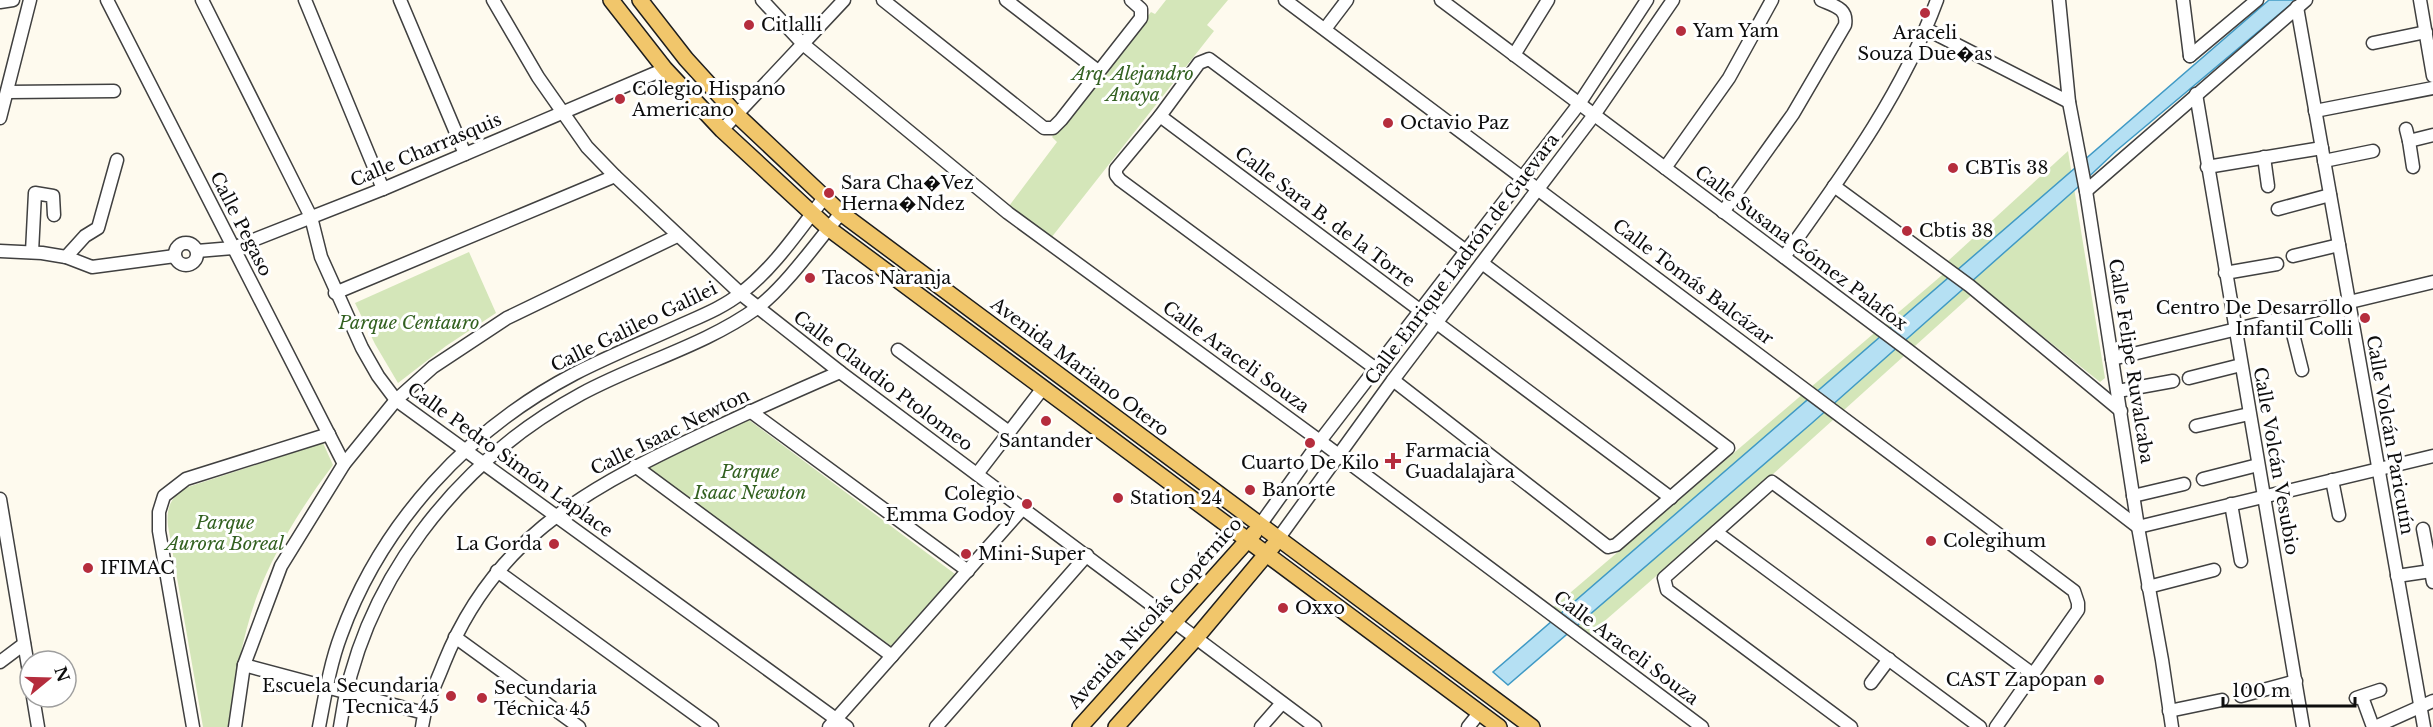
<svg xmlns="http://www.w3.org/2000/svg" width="2433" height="727" font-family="'Libre Baskerville',serif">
	<rect width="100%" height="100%" fill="#fefaee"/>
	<g fill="#d4e6b9">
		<path d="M 1166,0 L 1228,0 L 1207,25 L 1214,31 L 1051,238 L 1009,206 L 1057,142 L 1052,137 L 1151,12 L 1155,14 Z"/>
		<path d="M 2068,151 L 2105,378 L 2100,382 L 1948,261 Z"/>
		<path d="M 469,252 L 496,313 L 446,346 L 398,383 L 375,344 L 355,303 Z"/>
		<path d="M 1948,270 L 1976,291 L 1772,475 L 1584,639 L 1550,610 Z"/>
		<path d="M 749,420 L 955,574 L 891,646 L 646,468 Z"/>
		<path d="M 323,443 L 333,465 C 303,505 275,549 257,596 C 242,637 234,684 228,727 L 203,727 L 168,526 C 166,507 171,496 188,487 Z"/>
	</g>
	<path fill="#b5e0f3" stroke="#409ac5" stroke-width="1.5" d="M 2269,0 L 2296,0 L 2116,151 L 2077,188 L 1812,423 L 1508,685 L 1493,672 Z"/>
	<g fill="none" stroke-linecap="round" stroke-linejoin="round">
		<g stroke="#404040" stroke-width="15">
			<g id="minor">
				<path d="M 107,0 L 344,464"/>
				<path d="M 202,0 L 311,217 L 321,257 L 362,348 L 378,376 L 396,400 L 847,727"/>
				<path d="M 305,0 L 383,189"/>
				<path d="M 400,0 L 465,154"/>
				<path d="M 493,0 L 538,77 L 587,147 L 615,176 L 741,294 L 840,372 L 1315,727"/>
				<path d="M 762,0 L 803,44 L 1008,213 L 1320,441 L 1702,727"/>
				<path d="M 883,0 L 1044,128 L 1053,128 L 1061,120 L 1141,18 L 1141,9 L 1131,0"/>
				<path d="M 1006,0 L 1098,71"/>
				<path d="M 1285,0 L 2074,591 L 2078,603 L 2078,610 L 1996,727"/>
				<path d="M 1441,0 L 1904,347 L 2138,527 L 2433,456"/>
				<path d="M 2059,0 L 2069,102 L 2086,191 L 2138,527 L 2162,660 L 2172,727"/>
				<path d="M 2183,0 L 2190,56"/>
				<path d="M 2420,0 L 2433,76"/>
				<path d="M 0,2 L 13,0"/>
				<path d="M 2297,7 L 2424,727"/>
				<path d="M 1325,29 L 1347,0"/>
				<path d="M 1926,29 L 2069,102"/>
				<path d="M 2373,43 L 2426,32"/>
				<path d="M 1514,55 L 1548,0"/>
				<path d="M 2190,56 L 2257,0"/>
				<path d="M 8,92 L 114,91"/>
				<path d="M 2196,94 L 2303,727"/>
				<path d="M 2315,111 L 2433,88"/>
				<path d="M 1160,116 L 1671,498"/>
				<path d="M 0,118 L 30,0"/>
				<path d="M 2406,129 L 2409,141"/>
				<path d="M 722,130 L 844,0"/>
				<path d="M 2264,157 L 2268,186"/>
				<path d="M 2324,161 L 2373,151"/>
				<path d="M 2207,167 L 2322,148"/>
				<path d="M 2413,167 L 2409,141 L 2433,135"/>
				<path d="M 1665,168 L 1729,78 L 1772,0"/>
				<path d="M 1834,186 L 1970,286 L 2121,411"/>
				<path d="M 2086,191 L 2306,0"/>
				<path d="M 2278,209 L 2330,195"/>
				<path d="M 1723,212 L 1793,114 L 1845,25 C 1848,8 1834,6 1821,0"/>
				<circle cx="186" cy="254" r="11"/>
				<path d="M 0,251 L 42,253 L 66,257 L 92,267 L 175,256"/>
				<path d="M 197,251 L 233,248 L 383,189 L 665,69"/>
				<path d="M 32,252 L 35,193 L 53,196 L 54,215"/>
				<path d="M 2293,256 L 2339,245"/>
				<path d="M 66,257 L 85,236 L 98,228 L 117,160"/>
				<path d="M 1784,257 C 1842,176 1902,95 1937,0"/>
				<path d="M 2225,273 L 2277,264"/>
				<path d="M 335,293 L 615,176"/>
				<path d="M 2289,318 L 2302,370"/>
				<path d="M 898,350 L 1009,432"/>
				<path d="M 2112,359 L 2433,282"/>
				<path d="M 1376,369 L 1120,180 L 1116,175 L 1116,169 L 1160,116 L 1199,63 L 1209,59 L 1466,251"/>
				<path d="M 2189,378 L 2241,365"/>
				<path d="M 1393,380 L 1608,547 L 1616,545 L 1728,448 L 1482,263"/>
				<path d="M 2118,391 L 2173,381"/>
				<path d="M 750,411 L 968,571"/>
				<path d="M 2196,426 L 2249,414"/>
				<path d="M 635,466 L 892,656"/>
				<path d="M 977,474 L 1043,388"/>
				<path d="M 2203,479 L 2258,465"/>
				<path d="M 2332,480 L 2339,515"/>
				<path d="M 2133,496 L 2184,484"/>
				<path d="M 0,499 L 30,678"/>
				<path d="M 2231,504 L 2241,561"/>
				<path d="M 1260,525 L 1320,441 L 1579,104 L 1647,0"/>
				<path d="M 2423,529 L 2433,582"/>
				<path d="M 1716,532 L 1980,727"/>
				<path d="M 1278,539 L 1393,380 L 1594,115 L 1673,0"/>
				<path d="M 497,571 L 712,727"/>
				<path d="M 2397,576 L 2431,571"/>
				<path d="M 2148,587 L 2214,570"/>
				<path d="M 455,637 L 579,727"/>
				<path d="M 0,662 L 24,644"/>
				<path d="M 244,665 L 424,713"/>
				<path d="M 1871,683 L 1889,659"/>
				<path d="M 2241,696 L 2296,681"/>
				<path d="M 33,697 L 38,727"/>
				<path d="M 2362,697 L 2373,727"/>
				<path d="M 2356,698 L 2380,690"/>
				<path d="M 2169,711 L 2222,700"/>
				<path d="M 193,727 L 159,531 L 159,512 L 164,496 L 186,479 L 329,434"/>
				<path d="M 235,727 L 244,665 L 281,566 L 344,464 L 396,400 L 433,367 L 507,318 L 677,236"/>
				<path d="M 319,727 C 325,696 330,664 341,635 C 382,522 469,429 574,374 C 609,356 646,341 681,325 C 701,316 724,307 741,293 C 774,268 799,230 824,198"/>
				<path d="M 340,727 C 360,584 456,462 581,394 C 638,363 704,346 757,308 C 786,286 817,242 841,213"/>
				<path d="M 422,727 C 425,704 436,684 444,663 C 492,543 579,493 690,440 C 740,416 789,394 840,372"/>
				<path d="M 829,727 L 1023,508"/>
				<path d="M 936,727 L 1087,555"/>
				<path d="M 1261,727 L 1282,703"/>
				<path d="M 1468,727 L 1480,712"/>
				<path d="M 1851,727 L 1667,590 L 1664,578 L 1772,482 L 2034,675"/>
				<path d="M 2375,727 L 2433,701"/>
			</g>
		</g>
		<g stroke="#1e1e1e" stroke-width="18">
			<g id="major">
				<path d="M 611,0 L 665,69 L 722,130 L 828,228 L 1499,727"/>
				<path d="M 640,0 L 686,59 L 737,115 L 841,213 L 1532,727"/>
				<path d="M 1080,727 L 1254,533"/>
				<path d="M 1116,727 L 1196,638 L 1273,546"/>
			</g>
		</g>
		<use href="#minor" stroke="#fff" stroke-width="12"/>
		<use href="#major" stroke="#f1c66b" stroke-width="15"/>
	</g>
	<g fill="#b52d3d" stroke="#fff" stroke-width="2">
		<circle cx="1925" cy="13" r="6"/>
		<circle cx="749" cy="25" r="6"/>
		<circle cx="1681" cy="31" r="6"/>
		<circle cx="620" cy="99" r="6"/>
		<circle cx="1388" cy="123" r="6"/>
		<circle cx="1953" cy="168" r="6"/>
		<circle cx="829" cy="193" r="6"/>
		<circle cx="1907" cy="231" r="6"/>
		<circle cx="810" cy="278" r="6"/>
		<circle cx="2365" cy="318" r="6"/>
		<circle cx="1046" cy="421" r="6"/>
		<circle cx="1310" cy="443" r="6"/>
		<path d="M1390 452h6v6h6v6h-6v6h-6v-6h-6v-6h6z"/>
		<circle cx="1250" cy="490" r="6"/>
		<circle cx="1118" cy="498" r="6"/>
		<circle cx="1027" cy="504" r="6"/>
		<circle cx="1931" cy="541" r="6"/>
		<circle cx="554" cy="544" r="6"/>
		<circle cx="966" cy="554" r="6"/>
		<circle cx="88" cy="568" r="6"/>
		<circle cx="1283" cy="608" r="6"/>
		<circle cx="2099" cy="680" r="6"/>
		<circle cx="451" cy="696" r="6"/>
		<circle cx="482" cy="698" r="6"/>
	</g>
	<g text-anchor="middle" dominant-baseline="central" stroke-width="6" stroke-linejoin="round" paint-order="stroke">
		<g font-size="18" fill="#0d0d0d" stroke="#fff" text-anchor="start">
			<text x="761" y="25">Citlalli</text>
			<text x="1693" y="31">Yam Yam</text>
			<text x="1925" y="33" text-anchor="middle">Araceli<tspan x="1925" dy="21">Souza Due�as</tspan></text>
			<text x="632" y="89">Colegio Hispano<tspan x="632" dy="21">Americano</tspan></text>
			<text x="1400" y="123">Octavio Paz</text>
			<text x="1965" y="168">CBTis 38</text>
			<text x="841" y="183">Sara Cha�Vez<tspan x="841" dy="21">Herna�Ndez</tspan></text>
			<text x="1919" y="231">Cbtis 38</text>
			<text x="822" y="278">Tacos Naranja</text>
			<text x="2353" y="308" text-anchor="end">Centro De Desarrollo<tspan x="2353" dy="21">Infantil Colli</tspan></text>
			<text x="1046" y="441" text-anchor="middle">Santander</text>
			<text x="1405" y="451">Farmacia<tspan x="1405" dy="21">Guadalajara</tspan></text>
			<text x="1310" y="463" text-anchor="middle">Cuarto De Kilo</text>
			<text x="1262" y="490">Banorte</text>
			<text x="1015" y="494" text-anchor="end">Colegio<tspan x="1015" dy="21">Emma Godoy</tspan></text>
			<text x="1130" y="498">Station 24</text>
			<text x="1943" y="541">Colegihum</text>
			<text x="542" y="544" text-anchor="end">La Gorda</text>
			<text x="978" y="554">Mini-Super</text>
			<text x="100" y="568">IFIMAC</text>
			<text x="1295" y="608">Oxxo</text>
			<text x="2087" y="680" text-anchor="end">CAST Zapopan</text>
			<text x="439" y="686" text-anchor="end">Escuela Secundaria<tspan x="439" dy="21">Tecnica 45</tspan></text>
			<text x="494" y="688">Secundaria<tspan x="494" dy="21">Técnica 45</tspan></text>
		</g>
		<g font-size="18" font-style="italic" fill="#336121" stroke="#fff">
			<text x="1133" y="74">Arq. Alejandro<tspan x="1133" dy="21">Anaya</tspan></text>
			<text x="409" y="323">Parque Centauro</text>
			<text x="750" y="472">Parque<tspan x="750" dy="21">Isaac Newton</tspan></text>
			<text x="225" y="523">Parque<tspan x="225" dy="21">Aurora Boreal</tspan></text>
		</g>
		<g font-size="18" fill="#0d0d0d" stroke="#fff">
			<text transform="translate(426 150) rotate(-23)">Calle Charrasquis</text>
			<text transform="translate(1325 217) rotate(37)">Calle Sara B. de la Torre</text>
			<text transform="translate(241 224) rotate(63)">Calle Pegaso</text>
			<text transform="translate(1801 248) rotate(37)">Calle Susana Gómez Palafox</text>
			<text transform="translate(1462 259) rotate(-53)">Calle Enrique Ladrón de Guevara</text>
			<text transform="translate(1693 282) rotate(37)">Calle Tomás Balcázar</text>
			<text transform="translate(634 327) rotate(-26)">Calle Galileo Galilei</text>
			<text transform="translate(1236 357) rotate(36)">Calle Araceli Souza</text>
			<text transform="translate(2131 361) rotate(81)">Calle Felipe Ruvalcaba</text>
			<text transform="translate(1080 367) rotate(37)">Avenida Mariano Otero</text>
			<text transform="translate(883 381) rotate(37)">Calle Claudio Ptolomeo</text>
			<text transform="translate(670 432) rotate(-26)">Calle Isaac Newton</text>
			<text transform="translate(2390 435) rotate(80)">Calle Volcán Paricutín</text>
			<text transform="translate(510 460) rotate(36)">Calle Pedro Simón Laplace</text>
			<text transform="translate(2276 461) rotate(80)">Calle Volcán Vesubio</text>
			<text transform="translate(1155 613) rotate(-48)">Avenida Nicolás Copérnico</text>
			<text transform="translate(1626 648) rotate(37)">Calle Araceli Souza</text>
		</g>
	</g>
	<g transform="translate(48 679) rotate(71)"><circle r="28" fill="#ffffff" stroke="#9e9e9e" stroke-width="1.5"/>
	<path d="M0-4.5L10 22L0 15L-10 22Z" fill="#b52d3d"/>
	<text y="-9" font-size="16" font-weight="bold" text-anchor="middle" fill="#0d0d0d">N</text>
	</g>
	<path d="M2223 697v9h132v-9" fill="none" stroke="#0d0d0d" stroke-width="3"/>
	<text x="2232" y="697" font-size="18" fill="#0d0d0d" stroke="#ffffff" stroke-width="4.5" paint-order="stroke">100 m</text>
</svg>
